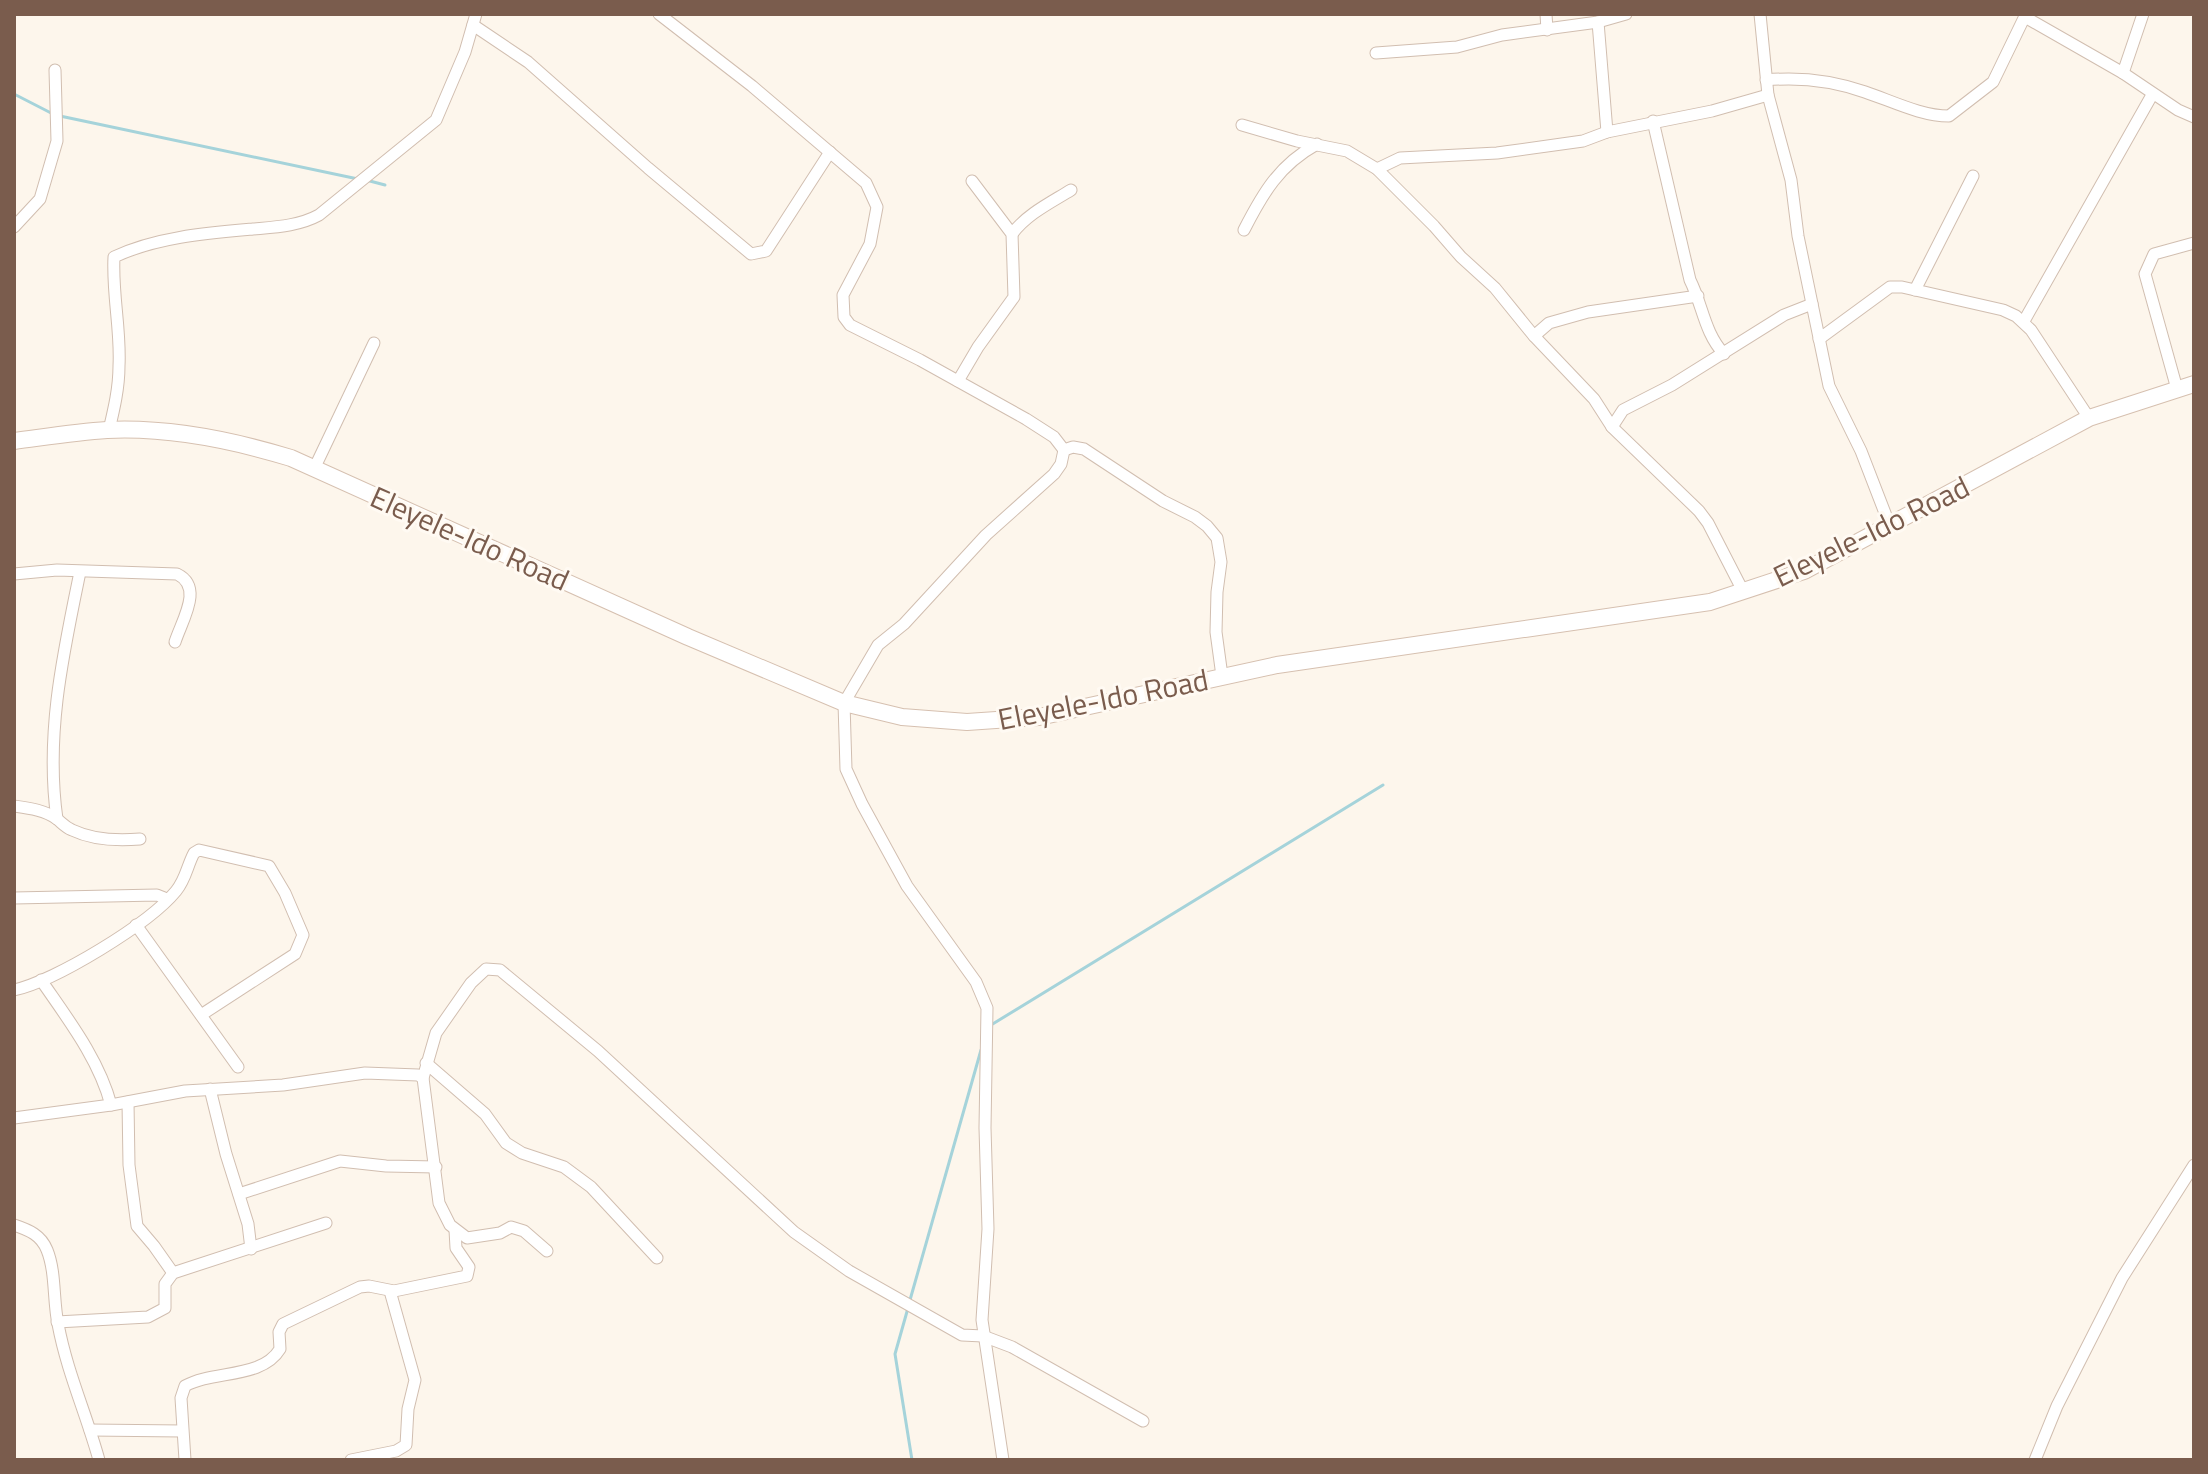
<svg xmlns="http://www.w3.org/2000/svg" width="2208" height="1474" font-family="'Titillium Web',sans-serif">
	<rect width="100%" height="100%" fill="#fdf6ec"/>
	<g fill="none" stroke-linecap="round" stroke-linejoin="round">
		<g stroke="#a5d3da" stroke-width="3">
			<path d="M 14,94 L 53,114"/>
			<path d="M 60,116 L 358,179"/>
			<path d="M 366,180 L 385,185"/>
			<path d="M 991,1025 L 1383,785"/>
			<path d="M 910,1300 L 981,1050"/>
			<path d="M 908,1308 L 895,1354 L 912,1460"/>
		</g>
		<g stroke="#d1beb0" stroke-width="13">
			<g id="minor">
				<path d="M 659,14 L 752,86 L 866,183 L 877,207 L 870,244 L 843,295 L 844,317 L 850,325 L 920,360 L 1026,419 L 1054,437 L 1064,450 L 1061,464 L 1054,474 L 986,535 L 904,624 L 878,645 L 844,703 L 846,769 L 862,804 L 907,886 L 976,982 L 987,1008 L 985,1128 L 988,1229 L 982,1320 L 1003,1460"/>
				<path d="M 1546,14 L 1547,30"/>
				<path d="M 1760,14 L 1768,95 L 1791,180 L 1798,236 L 1829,386 L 1861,451 L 1890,526"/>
				<path d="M 2025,17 L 2123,73 L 2178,110 L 2194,117"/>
				<path d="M 1598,22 L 1607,132"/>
				<path d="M 473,25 L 528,62 L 648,168 L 751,254 L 766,251 L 830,152"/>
				<path d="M 1376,53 L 1457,47 L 1502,35 L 1598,22 L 1626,14"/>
				<path d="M 2123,73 L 2143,14"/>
				<path d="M 1766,80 C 1798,77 1834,81 1865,92 C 1892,101 1921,116 1949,116 L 1993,82 L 2026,14"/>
				<path d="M 1653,121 L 1690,280 C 1703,306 1704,332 1724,354"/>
				<path d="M 1242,125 L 1297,141 L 1347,151 L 1377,169 L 1434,226 L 1461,257 L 1495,288 L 1534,336"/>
				<path d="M 1377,169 L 1400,158 L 1497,153 L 1583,141 L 1607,132 L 1712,111 L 1768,95"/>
				<path d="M 14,227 L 40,199 L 57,141 L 55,70"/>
				<path d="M 1244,230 C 1263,193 1279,165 1317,144"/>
				<path d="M 1012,234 C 1027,214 1050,203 1071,190"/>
				<path d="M 1915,290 L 1973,176"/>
				<path d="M 2024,321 L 2152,95"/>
				<path d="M 1819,339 L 1890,287 L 1902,287 L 2003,310 L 2016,316 L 2031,330 L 2089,418"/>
				<path d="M 958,381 L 978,347 L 1014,297 L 1012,234 L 972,181"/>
				<path d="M 2177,389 L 2145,274 L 2154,254 L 2194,243"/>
				<path d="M 1612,427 L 1594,399 L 1534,336 L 1549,323 L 1588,312 L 1698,296"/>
				<path d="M 109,430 C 114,409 119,388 119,366 C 121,330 112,294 114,257 C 156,237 207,233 253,229 C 275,227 299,226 319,215 L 436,120 L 465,52 L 476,14"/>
				<path d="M 1064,450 L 1073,447 L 1084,449 L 1163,501 L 1195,517 L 1207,526 L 1217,538 L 1221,562 L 1217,592 L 1216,632 L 1222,676"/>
				<path d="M 314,469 L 374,343"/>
				<path d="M 14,574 L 57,570 L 177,574 C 204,587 182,620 175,642"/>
				<path d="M 1743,591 L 1708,523 L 1699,511 L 1612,427 L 1623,410 L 1672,385 L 1784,315 L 1812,304"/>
				<path d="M 14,806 C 28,808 45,810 57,819 C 62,823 65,827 72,830 C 93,840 117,841 140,839"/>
				<path d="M 57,819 C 45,735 63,654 80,572"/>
				<path d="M 14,898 L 157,895 L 167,899"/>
				<path d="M 136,925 L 238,1067"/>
				<path d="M 41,980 C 67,1018 99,1059 111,1105"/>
				<path d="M 14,990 C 55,981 149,924 176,891 C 186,879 187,866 194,853 L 199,850 L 269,866 L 285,893 L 303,935 L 295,954 L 201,1015"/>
				<path d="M 426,1063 L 485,1114 L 506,1143 L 522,1153 L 564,1167 L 591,1187 L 657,1258"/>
				<path d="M 210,1089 L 226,1154 L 248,1224 L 251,1249"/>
				<path d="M 128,1102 L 129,1165 L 137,1226 L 154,1246 L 173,1273"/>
				<path d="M 14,1118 L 111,1105 L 185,1091 L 283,1085 L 365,1073 L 418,1075 L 423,1078"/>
				<path d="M 239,1194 L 340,1161 L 386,1166 L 436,1167"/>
				<path d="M 14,1225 C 29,1230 41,1235 47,1250 C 56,1272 53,1301 58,1324 C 67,1372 86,1413 99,1460"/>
				<path d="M 547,1251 L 524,1231 L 511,1227 L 500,1233 L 467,1238 L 450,1225 L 439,1203 L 423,1078 L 436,1033 L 471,983 L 486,969 L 500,970 L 598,1051 L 794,1232 L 849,1271 L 962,1335 L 983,1336 L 1012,1347 L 1143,1421"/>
				<path d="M 57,1322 L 148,1317 L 165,1308 L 165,1284 L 173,1273 L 326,1223"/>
				<path d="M 90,1430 L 182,1431"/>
				<path d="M 185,1460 L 181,1398 L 185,1386 C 213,1370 262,1379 280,1349 L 279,1332 L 283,1324 L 360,1287 L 369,1286 L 394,1291 L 467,1276 L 469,1267 L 456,1248 L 455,1230"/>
				<path d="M 351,1460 L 396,1451 L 406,1445 L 408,1409 L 415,1380 L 390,1291"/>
				<path d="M 2035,1460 L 2057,1406 L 2122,1278 L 2194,1165"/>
			</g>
		</g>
		<g stroke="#d6c0b0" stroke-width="18">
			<path id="secondary" d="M 14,441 C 45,437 76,432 107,430 C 169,427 232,440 291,458 L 688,637 L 844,703 L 902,717 L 967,722 L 1039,717 L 1277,665 L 1710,602 L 1804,571 L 2089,418 L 2194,384"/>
		</g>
		<use href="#minor" stroke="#fff" stroke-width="11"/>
		<use href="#secondary" stroke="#fff" stroke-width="16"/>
	</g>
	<g text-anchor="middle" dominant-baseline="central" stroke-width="6" stroke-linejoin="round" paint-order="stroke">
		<g font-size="30" fill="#7a5c4d" stroke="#fffaf3">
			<text transform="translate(1871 531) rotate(-26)">Eleyele-Ido Road</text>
			<text transform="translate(470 538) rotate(24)">Eleyele-Ido Road</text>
			<text transform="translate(1103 699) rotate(-11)">Eleyele-Ido Road</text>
		</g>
	</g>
	<rect width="2208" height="1474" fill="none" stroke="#7a5c4d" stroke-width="32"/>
</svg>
